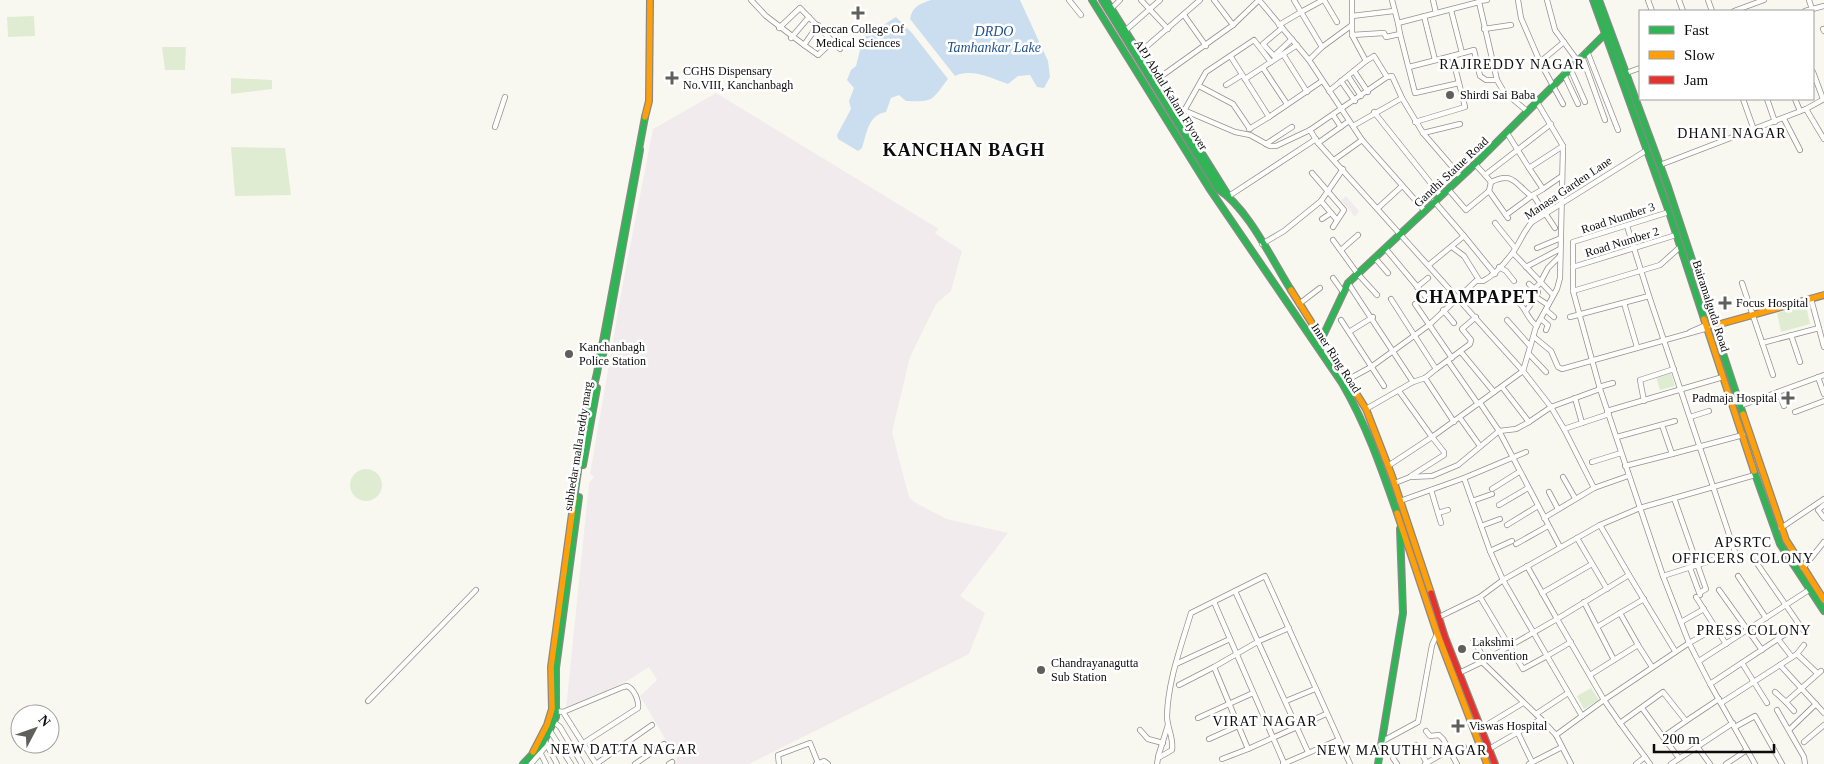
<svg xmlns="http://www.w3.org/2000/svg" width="1824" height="764" font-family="Georgia,serif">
	<rect width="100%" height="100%" fill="#f9f8f0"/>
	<g fill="#f1ebed">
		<path d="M 716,93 L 939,229 L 935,233 L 962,251 L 951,291 L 936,304 L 910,357 L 892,432 L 909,497 L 914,502 L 947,519 L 1008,533 L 960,596 L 985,613 L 969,654 L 749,764 L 672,764 L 677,759 L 640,696 L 657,680 L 649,667 L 627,681 L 566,709 L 589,483 L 594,477 L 590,474 L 623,283 L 653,129 Z"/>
		<path d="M 1346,196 L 1359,211 L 1355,217 L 1341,200 Z"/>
	</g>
	<g fill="#e0ecd2">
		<path d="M 34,16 L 35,36 L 8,37 L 7,17 Z"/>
		<path d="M 162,47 L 186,47 L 185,70 L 165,70 Z"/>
		<path d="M 231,78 L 272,80 L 272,89 L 231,94 Z"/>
		<path d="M 231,147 L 285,148 L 291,195 L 235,196 Z"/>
		<path d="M 1806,305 L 1810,324 L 1781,332 L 1777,313 Z"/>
		<path d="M 1671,373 L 1675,386 L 1660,390 L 1656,377 Z"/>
		<circle cx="366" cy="485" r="16"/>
		<path d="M 1591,688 L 1599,700 L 1584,709 L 1577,696 Z"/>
	</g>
	<g fill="#cadeef">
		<path d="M 931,0 L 1020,0 L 1048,61 L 1050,77 L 1044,88 L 1037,87 L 1030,75 L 1018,76 L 1008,84 C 991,78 971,68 955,76 L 910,19 C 912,7 919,4 931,0 Z"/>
		<path d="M 896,17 L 912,33 L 948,79 C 931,101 934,102 906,101 L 899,95 L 891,98 L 886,112 C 868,115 867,133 862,148 L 858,151 L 838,139 L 837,135 L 851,109 L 849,101 L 854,88 L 847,80 L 851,70 L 856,66 L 863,38 Z"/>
	</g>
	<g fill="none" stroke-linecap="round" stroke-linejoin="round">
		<g stroke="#93928f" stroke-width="6">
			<g id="street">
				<path d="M 751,0 L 766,16 L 804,45 L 818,25"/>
				<path d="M 1069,0 L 1081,15"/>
				<path d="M 1141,0 L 1168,29"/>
				<path d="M 1214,0 L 1233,25"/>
				<path d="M 1259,0 L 1309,60 L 1362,140 L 1424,210"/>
				<path d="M 1294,0 L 1301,12 L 1323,0"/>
				<path d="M 1324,0 L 1337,22"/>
				<path d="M 1392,0 L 1398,23 L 1479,2 L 1497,80 L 1504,92 L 1527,111"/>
				<path d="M 1433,0 L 1436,13"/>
				<path d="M 1518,0 L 1521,18 L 1540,62 L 1564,42"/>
				<path d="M 1547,0 L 1555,30 L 1577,60"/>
				<path d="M 1648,0 L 1652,11"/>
				<path d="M 1679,0 L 1683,11"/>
				<path d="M 1708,0 L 1712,11"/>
				<path d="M 1809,0 L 1812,9"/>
				<path d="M 1479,1 L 1487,0"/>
				<path d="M 1112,8 L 1120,0"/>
				<path d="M 1451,10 L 1462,53"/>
				<path d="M 1734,11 L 1764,0"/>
				<path d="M 1805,11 L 1824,6"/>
				<path d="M 1184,15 L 1206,46"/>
				<path d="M 1352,16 L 1394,11"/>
				<path d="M 1424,16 L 1435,60"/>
				<path d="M 1279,25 L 1301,12 L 1322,47 L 1352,25 L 1352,0"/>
				<path d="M 779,28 L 800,8 L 840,49"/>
				<path d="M 1282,28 L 1263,44 L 1274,56 L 1292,39"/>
				<path d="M 1484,29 L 1511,25"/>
				<path d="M 1823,29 L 1824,31"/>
				<path d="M 1126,30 L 1160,0"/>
				<path d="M 1400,34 L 1415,93 L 1459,83 L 1465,107 L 1415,122"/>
				<path d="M 1352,35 L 1384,33 L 1386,37 L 1400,34 L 1398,23"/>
				<path d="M 791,38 L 809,17"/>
				<path d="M 804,45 L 818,55 L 833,41"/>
				<path d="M 1587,51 L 1618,130"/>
				<path d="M 1139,53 L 1200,0"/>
				<path d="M 1283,54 L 1307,92"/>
				<path d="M 1452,56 L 1474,50 L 1480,76 L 1486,80 L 1497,80"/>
				<path d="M 1582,56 L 1605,120"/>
				<path d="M 1231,57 L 1269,117 L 1322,81"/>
				<path d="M 1309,60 L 1322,47"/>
				<path d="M 1540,62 L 1563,104"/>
				<path d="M 1409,67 L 1452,56 L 1459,83"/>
				<path d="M 1263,68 L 1287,104"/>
				<path d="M 1570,68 L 1585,102"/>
				<path d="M 1354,71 L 1368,92"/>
				<path d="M 1813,72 L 1823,99"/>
				<path d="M 1626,73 L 1640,68"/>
				<path d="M 1564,74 L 1578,104"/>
				<path d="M 1348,76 L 1361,96"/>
				<path d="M 1245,79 L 1271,62"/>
				<path d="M 1156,80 L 1233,25 L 1259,0"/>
				<path d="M 1341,81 L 1355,101"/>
				<path d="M 1226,85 L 1242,75"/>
				<path d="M 1199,86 L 1233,104 L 1250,129"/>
				<path d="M 1329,91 L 1366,61 L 1352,35 L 1352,25"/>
				<path d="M 1402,98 L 1423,133 L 1461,177"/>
				<path d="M 1743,99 L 1754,130"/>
				<path d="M 1767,99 L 1775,122"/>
				<path d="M 1795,99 L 1800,111"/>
				<path d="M 1824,99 L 1806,109 L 1824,139"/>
				<path d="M 1172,105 L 1235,132 L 1250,135 L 1270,146 L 1276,146 L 1310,130 L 1387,77"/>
				<path d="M 1374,112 L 1441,196"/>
				<path d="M 1333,115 L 1341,127"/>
				<path d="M 1180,118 L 1206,72 L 1254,40 L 1271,62 L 1297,45"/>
				<path d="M 1784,119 L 1800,150"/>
				<path d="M 1353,126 L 1402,98 L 1392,76 L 1387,77 L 1374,56 L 1366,61"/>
				<path d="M 495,127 L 505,97"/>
				<path d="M 1249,129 L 1269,117"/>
				<path d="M 1310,130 L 1318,143 L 1523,371 L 1536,327 L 1557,289 L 1560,278 L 1563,146 L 1537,102"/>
				<path d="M 1423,133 L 1460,124"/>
				<path d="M 1507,133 L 1529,168 L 1563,146"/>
				<path d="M 1318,143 L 1349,121"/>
				<path d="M 1266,144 L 1292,127"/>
				<path d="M 1334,160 L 1362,140"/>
				<path d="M 1475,164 L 1485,175 L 1551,124"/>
				<path d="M 1660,165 L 1806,109"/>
				<path d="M 1529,168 L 1543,189 L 1562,176"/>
				<path d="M 1312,173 L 1344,210 L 1333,227"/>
				<path d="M 1485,175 L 1491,182 C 1512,172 1514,182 1530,195 L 1533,195"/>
				<path d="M 1491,182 L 1489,191 L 1508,218"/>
				<path d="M 1448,189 L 1466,210 L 1489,191"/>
				<path d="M 1543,189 L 1533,195 L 1555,228"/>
				<path d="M 1229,196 L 1316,139"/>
				<path d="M 1321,201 L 1337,220"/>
				<path d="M 1378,208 L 1402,186"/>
				<path d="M 1506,215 L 1533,195"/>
				<path d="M 1322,219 L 1331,213"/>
				<path d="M 1495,223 L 1515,248"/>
				<path d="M 1464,236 L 1495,274"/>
				<path d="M 1333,240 L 1357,273 L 1377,295"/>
				<path d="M 1262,244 L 1284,231 L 1321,201 L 1343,169"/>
				<path d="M 1452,247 L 1464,256 L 1479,280"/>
				<path d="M 1385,248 L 1425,296"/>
				<path d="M 1537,248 L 1561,238"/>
				<path d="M 1341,250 L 1358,235"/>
				<path d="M 1513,253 L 1553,295"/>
				<path d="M 1375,258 L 1388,273"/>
				<path d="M 1430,264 L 1464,236 L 1434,201"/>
				<path d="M 1499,267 L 1506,271 L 1514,281"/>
				<path d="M 1526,267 L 1560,249"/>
				<path d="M 1573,267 L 1676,235"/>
				<path d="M 1333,278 L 1343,292"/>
				<path d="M 1348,283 L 1413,382"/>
				<path d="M 1742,283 L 1773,375"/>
				<path d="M 1529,284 L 1538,292 L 1536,297 L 1548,305"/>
				<path d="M 1417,287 L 1428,278"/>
				<path d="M 1534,289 L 1540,283 L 1548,268 L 1560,256"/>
				<path d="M 1573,291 L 1660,265 L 1680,247"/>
				<path d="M 1649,296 L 1738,561"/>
				<path d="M 1391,299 L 1436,369 L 1470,344 L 1471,340 L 1462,329 L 1476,317"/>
				<path d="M 1811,299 L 1824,347"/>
				<path d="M 1624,303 L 1637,347"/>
				<path d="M 1299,304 L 1320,288"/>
				<path d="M 1415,304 L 1452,358"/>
				<path d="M 1520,304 C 1527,311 1528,320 1537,326"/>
				<path d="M 1443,310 L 1454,323"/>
				<path d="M 1546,310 L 1554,317"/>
				<path d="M 1526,311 L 1536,297"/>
				<path d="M 1570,317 L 1649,296 L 1627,226"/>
				<path d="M 1541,319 L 1548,325 L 1546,330"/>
				<path d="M 1341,320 L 1384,386"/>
				<path d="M 1507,320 L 1530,346"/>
				<path d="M 1349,332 L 1373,317"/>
				<path d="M 1690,332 L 1706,325"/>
				<path d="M 1791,335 L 1800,362"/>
				<path d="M 1534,337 L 1551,351 L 1558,367 L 1562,369 L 1708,328"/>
				<path d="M 1762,343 L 1819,328"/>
				<path d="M 1461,352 L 1494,392"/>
				<path d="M 1529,354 L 1546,372"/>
				<path d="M 1448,361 L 1478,404"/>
				<path d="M 1818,377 L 1824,394"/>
				<path d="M 1425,378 L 1454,422"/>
				<path d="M 1349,379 L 1371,367 L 1429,325 L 1476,281 L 1483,281 C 1493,276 1504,264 1511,255 C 1519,245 1523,232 1532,222 L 1647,150"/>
				<path d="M 1502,387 L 1529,422 L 1551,407 L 1564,429 L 1609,414"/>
				<path d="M 1599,387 L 1613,383"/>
				<path d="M 1600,389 L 1663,576 L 1689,643 L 1604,700 L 1620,723 L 1663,692 L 1686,721 L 1719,699"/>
				<path d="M 1399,391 L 1432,437 L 1523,371 L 1551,407 L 1600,389 L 1573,291 L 1573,242 L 1669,212"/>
				<path d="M 1575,398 L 1582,423"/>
				<path d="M 1644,401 L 1640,380 L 1674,369"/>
				<path d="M 1480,403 L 1499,431 L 1560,547"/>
				<path d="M 1740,406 L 1778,392"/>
				<path d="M 1784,406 L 1778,392 L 1824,375"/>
				<path d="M 1366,409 L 1413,382 L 1425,378 L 1436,369"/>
				<path d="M 1607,411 L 1723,377"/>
				<path d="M 1795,412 L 1824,401"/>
				<path d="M 1690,417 L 1709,411"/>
				<path d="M 1460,418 L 1480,446"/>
				<path d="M 1662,425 L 1672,454 L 1743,435"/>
				<path d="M 1564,429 L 1594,488 L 1628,476"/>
				<path d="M 1617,437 L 1675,421"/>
				<path d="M 1592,462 L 1621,453"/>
				<path d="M 1388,466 L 1432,437 L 1444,452 L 1444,455 L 1411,476"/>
				<path d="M 1625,466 L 1672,454"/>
				<path d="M 1563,477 L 1575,498"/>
				<path d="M 1464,478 L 1490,551 L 1503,580 L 1547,656 L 1523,669 L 1480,597"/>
				<path d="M 1395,483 L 1410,477 L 1432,476 L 1458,465 L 1499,431 L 1516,429 L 1529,422"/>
				<path d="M 1492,489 L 1519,472"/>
				<path d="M 1431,490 L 1441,523"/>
				<path d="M 1549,492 L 1558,509"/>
				<path d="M 1674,498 L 1706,589 L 1701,592"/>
				<path d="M 1400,501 L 1464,478 L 1526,452"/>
				<path d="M 1472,501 L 1492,494"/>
				<path d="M 1499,505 L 1528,488"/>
				<path d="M 1824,505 L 1818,510 L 1824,518"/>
				<path d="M 1438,513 L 1448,510"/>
				<path d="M 1544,518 L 1594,488"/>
				<path d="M 1507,525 L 1538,506"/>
				<path d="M 1481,526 L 1500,519"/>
				<path d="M 1781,528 L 1824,499"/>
				<path d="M 1577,538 L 1607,589"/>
				<path d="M 1516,544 L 1548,526"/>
				<path d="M 1490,551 L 1512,541"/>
				<path d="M 1756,562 L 1803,630"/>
				<path d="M 1690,568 L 1700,595"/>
				<path d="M 1803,568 L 1824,542"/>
				<path d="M 1629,575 L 1675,651"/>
				<path d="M 1663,576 L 1735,553"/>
				<path d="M 1738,576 L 1766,618"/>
				<path d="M 1719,590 L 1762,650"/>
				<path d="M 1235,591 L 1308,752"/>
				<path d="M 1542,593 L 1592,564"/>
				<path d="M 1696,597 L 1726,644"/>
				<path d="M 1214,602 L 1284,763"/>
				<path d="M 1584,602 L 1614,660 L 1638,645 L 1620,613 L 1597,627"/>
				<path d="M 1620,613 L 1644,599"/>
				<path d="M 1439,617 L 1480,597 L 1503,580 L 1600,525 L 1640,508 L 1755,475"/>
				<path d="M 1681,622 L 1704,609"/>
				<path d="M 1716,628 L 1689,643 L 1710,684 L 1799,625"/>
				<path d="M 1473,639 L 1485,660"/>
				<path d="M 1778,639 L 1792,657"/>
				<path d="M 1571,642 L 1547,656 L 1582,716 L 1604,700 L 1557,619 L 1629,575 L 1600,525"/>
				<path d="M 1638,645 L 1652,667"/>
				<path d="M 1797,654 L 1804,645"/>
				<path d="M 1699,661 L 1809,590"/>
				<path d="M 1482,662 L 1557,619 L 1527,566"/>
				<path d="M 1742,663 L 1767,703"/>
				<path d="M 1176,664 L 1230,639"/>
				<path d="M 1780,665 L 1824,713"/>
				<path d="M 1459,673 L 1482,662 L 1541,719 L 1489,749"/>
				<path d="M 1590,675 L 1614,660"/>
				<path d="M 1710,684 L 1755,764"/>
				<path d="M 1179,685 L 1214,667"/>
				<path d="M 1775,692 L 1786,702"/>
				<path d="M 368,701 L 476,590"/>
				<path d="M 1286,701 L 1315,689"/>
				<path d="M 1721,703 L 1797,654 L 1817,673"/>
				<path d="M 1642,708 L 1663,737 L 1686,721"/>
				<path d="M 1777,710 L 1804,757 L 1805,764"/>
				<path d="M 556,711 L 563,712 L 596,764"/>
				<path d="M 1794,711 L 1786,702 L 1821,671"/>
				<path d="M 563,712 L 623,687 L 627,686 C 634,689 639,700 638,708 L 582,744"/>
				<path d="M 1536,714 L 1568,693"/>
				<path d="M 1198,718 L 1253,693"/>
				<path d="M 1541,719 L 1556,735 L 1582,716"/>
				<path d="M 554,722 L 560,727 L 582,764"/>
				<path d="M 1620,723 L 1645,757 L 1636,764"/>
				<path d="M 1735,727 L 1755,716 L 1782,764"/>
				<path d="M 1480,729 L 1523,703"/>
				<path d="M 1140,730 L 1148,739 L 1163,743"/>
				<path d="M 1789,730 L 1816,704"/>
				<path d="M 550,731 L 571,764"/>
				<path d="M 1426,731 L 1430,736 L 1439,735 L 1443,739 L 1457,764"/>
				<path d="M 1518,733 L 1532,762"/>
				<path d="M 1556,735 L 1571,764"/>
				<path d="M 1663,737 L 1679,758"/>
				<path d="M 1209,739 L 1238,726"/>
				<path d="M 545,741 L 557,764"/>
				<path d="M 1381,742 L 1418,722 L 1432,645 L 1437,634"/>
				<path d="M 1804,742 L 1824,725"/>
				<path d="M 1416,745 L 1427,763"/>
				<path d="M 1696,745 L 1710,764"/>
				<path d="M 1248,749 L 1326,714"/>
				<path d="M 541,754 L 546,764"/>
				<path d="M 1452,754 L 1464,747"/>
				<path d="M 1158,757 L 1168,725"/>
				<path d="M 1645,757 L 1650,764"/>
				<path d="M 1393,758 L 1397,764"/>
				<path d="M 1222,759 L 1248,749 L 1214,667 L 1259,641 L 1289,628"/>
				<path d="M 531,764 L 547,745"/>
				<path d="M 596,764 L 652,725"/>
				<path d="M 635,764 L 664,744"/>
				<path d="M 669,764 L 672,762"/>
				<path d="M 779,764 L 778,755 L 810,743 L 818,763"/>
				<path d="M 816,764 L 824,761 L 828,764"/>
				<path d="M 1157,764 L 1158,758 L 1172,750 C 1174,738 1167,728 1167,716 C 1168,680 1181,647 1191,613 L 1265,576 L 1350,764"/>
				<path d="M 1283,764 L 1338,740"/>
				<path d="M 1425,764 L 1449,750"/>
				<path d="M 1529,764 L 1562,747"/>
				<path d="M 1671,764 L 1733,723"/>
				<path d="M 1726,764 L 1747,750"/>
			</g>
		</g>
		<g stroke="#898985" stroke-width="8">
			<g id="fast">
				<path d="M 1092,0 L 1209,188 L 1342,383 C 1366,424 1381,467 1397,513"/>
				<path d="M 1102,0 L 1218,189 C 1248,208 1272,260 1291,290"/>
				<path d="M 1106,0 L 1228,195"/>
				<path d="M 1593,0 L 1669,212 L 1704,319"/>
				<path d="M 1599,0 L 1668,187 L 1743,414"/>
				<path d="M 1322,338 L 1348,283 L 1475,164 L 1607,32"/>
				<path d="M 603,355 L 640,150"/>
				<path d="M 583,465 L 597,388"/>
				<path d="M 1754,471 L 1780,544 L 1824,611"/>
				<path d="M 574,499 L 584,429 L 597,373 L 645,117"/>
				<path d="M 523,764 L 543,743 L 556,717 L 556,668 L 579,497"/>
				<path d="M 1378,764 L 1403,613 L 1400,529"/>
			</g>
		</g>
		<g stroke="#898985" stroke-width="8">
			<g id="slow">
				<path d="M 645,117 L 649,101 L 650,0"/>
				<path d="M 1291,290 L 1366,409 L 1392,476 L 1431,593"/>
				<path d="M 1704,319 L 1754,471"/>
				<path d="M 1713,326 L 1824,295"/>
				<path d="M 1743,414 L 1786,540 L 1824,600"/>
				<path d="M 1397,513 L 1437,633 L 1487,764"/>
				<path d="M 533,752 L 547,725 L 552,709 L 551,667 L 574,499"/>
			</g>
		</g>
		<g stroke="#898985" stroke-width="8">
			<path id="jam" d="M 1431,593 L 1445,637 L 1495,764"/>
		</g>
		<use href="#street" stroke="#fefefd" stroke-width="4.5"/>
		<use href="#fast" stroke="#30b455" stroke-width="5.5"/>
		<use href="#slow" stroke="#ff9f0a" stroke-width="5.5"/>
		<use href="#jam" stroke="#e5322d" stroke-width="5.5"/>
	</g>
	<g fill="#5f5f5c" stroke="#fff" stroke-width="2">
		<path d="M855.5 5.5h5v5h5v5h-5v5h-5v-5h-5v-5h5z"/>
		<path d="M669.5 70.5h5v5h5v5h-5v5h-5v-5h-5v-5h5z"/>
		<circle cx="1450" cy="95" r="5"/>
		<path d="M1722.5 295.5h5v5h5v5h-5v5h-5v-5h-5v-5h5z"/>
		<circle cx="569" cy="354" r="5"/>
		<path d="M1785.5 390.5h5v5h5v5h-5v5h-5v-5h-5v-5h5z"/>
		<circle cx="1462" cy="649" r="5"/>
		<circle cx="1041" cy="670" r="5"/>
		<path d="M1455.5 718.5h5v5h5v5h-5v5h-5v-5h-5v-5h5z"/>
	</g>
	<g text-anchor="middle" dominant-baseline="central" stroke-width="5" stroke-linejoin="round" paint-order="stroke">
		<g font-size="12" fill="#0c0c0c" stroke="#fff" text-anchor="start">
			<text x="858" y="29" text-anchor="middle">Deccan College Of<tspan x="858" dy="14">Medical Sciences</tspan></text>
			<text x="683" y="71">CGHS Dispensary<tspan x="683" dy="14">No.VIII, Kanchanbagh</tspan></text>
			<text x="1460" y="95">Shirdi Sai Baba</text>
			<text x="1736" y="303">Focus Hospital</text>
			<text x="579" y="347">Kanchanbagh<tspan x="579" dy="14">Police Station</tspan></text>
			<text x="1777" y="398" text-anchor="end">Padmaja Hospital</text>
			<text x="1472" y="642">Lakshmi<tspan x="1472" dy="14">Convention</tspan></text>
			<text x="1051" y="663">Chandrayanagutta<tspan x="1051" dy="14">Sub Station</tspan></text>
			<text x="1469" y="726">Viswas Hospital</text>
		</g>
		<g font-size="12" fill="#0c0c0c" stroke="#fff">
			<text transform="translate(1171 95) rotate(58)">APJ Abdul Kalam Flyover</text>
			<text transform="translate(1451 172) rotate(-43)">Gandhi Statue Road</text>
			<text transform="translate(1568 188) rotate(-34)">Manasa Garden Lane</text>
			<text transform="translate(1618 218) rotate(-18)">Road Number 3</text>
			<text transform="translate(1622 242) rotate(-17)">Road Number 2</text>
			<text transform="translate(1711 306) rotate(72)">Bairamalguda Road</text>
			<text transform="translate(1336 358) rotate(57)">Inner Ring Road</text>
			<text transform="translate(578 446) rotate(-81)">subhedar malla reddy marg</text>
		</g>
		<g font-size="14" font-style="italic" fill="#23548f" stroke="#fff">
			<text x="994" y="31">DRDO<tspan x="994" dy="16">Tamhankar Lake</tspan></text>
		</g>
		<g font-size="14" letter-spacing="1" fill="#0c0c0c" stroke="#fff">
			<text x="1512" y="64">RAJIREDDY NAGAR</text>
			<text x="1732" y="133">DHANI NAGAR</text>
			<text x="1743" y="542">APSRTC<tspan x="1743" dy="16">OFFICERS COLONY</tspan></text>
			<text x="1754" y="630">PRESS COLONY</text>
			<text x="1265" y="721">VIRAT NAGAR</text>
			<text x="624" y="749">NEW DATTA NAGAR</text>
			<text x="1402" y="750">NEW MARUTHI NAGAR</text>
		</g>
		<g font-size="18" font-weight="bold" letter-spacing="1" fill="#0c0c0c" stroke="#fff">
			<text x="964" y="150">KANCHAN BAGH</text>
			<text x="1477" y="297">CHAMPAPET</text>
		</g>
	</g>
	<rect x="1639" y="10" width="175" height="90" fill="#ffffff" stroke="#9e9e9e"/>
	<rect x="1649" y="26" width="25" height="8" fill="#30b455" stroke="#9e9e9e"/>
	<text x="1684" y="35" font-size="15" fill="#0c0c0c">Fast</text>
	<rect x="1649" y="51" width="25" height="8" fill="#ff9f0a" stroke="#9e9e9e"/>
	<text x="1684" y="60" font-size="15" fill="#0c0c0c">Slow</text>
	<rect x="1649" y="76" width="25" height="8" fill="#e5322d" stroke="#9e9e9e"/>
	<text x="1684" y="85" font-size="15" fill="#0c0c0c">Jam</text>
	<g transform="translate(35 729) rotate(49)"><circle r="24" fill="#ffffff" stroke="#9e9e9e"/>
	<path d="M0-4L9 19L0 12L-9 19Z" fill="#5f5f5c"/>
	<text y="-8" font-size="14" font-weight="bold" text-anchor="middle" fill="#0c0c0c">N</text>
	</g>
	<path d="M1654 744v8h120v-8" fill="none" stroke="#0c0c0c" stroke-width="2.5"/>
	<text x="1662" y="744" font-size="15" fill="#0c0c0c" stroke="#ffffff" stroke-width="4" paint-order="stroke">200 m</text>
</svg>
